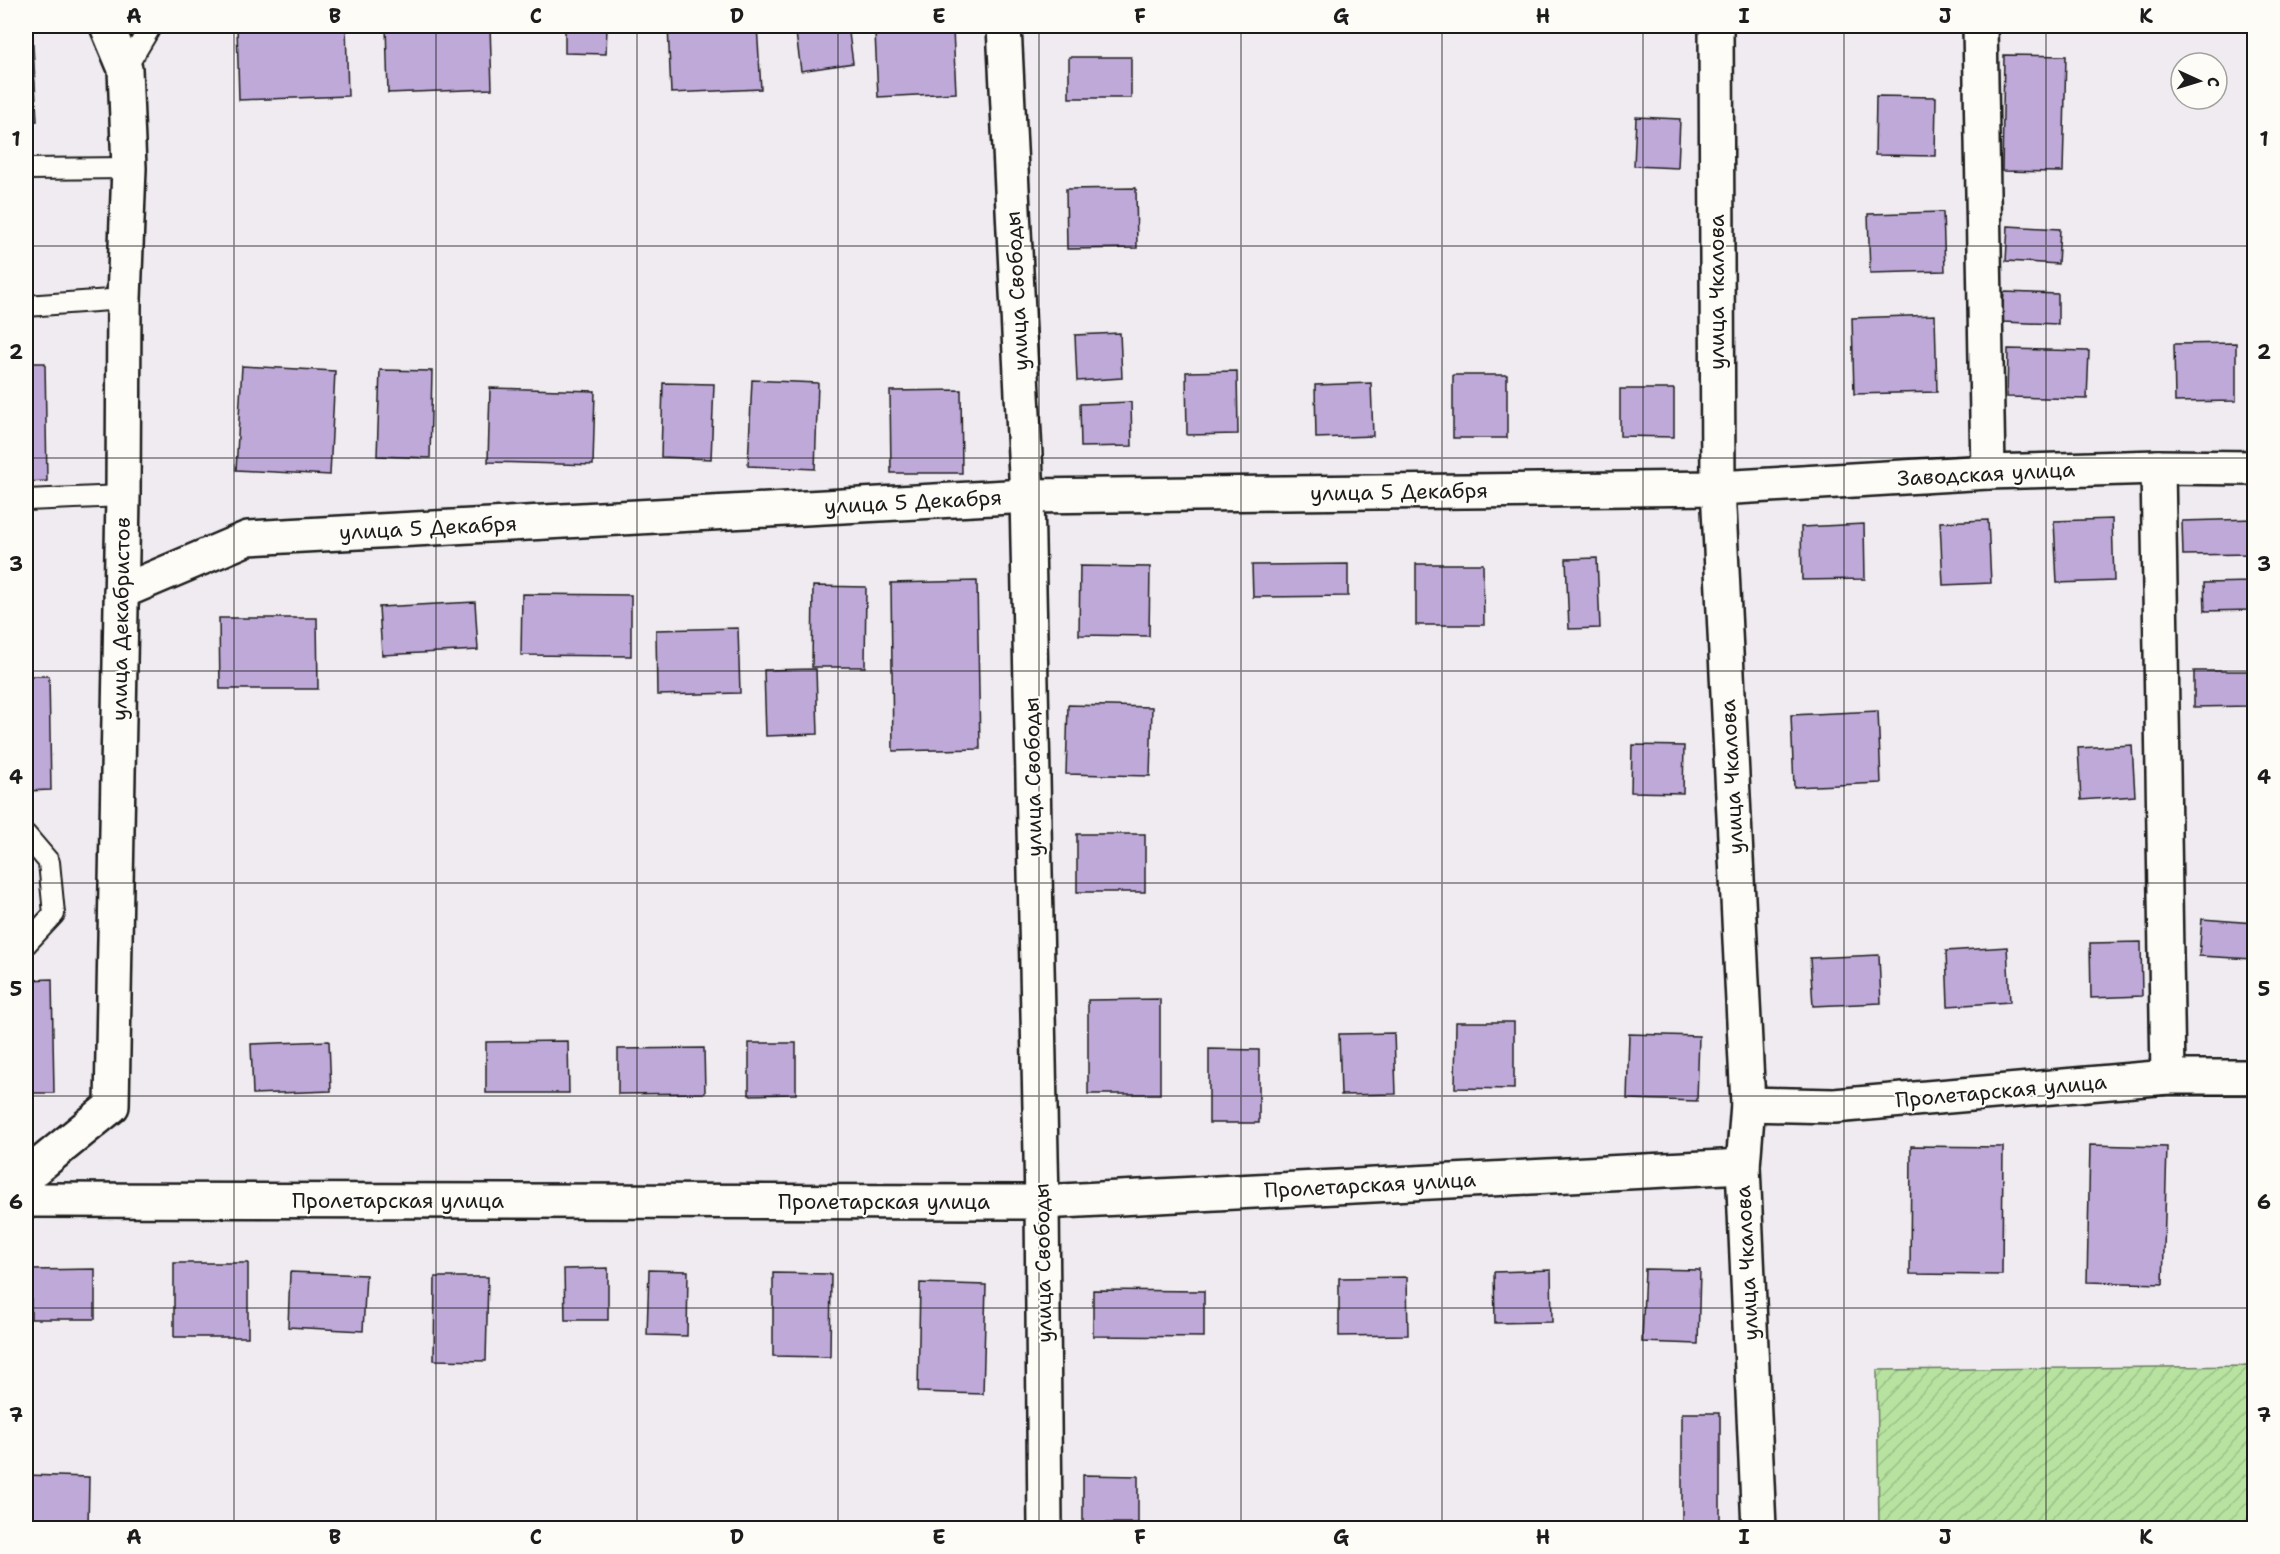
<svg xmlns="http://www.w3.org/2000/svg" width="2280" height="1554" font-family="'Shantell Sans',sans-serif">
	<defs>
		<pattern id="garden-furrows" width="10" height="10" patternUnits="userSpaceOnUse" patternTransform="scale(1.5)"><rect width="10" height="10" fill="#b7e2a0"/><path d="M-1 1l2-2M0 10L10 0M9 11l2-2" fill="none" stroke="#9dc189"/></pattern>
	</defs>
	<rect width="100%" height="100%" fill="#f0ebf1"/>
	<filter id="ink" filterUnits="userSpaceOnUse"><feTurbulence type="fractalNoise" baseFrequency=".0167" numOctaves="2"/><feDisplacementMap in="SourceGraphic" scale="12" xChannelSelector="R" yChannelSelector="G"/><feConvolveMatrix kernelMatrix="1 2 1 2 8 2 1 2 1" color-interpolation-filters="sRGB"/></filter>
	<g filter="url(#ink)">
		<path fill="url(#garden-furrows)" stroke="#6a7f5e" stroke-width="1.5" d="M 2254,1366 L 2254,1528 L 1879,1528 L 1877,1370 Z"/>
		<g fill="#bea9d9" stroke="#1c1c1c" stroke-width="1.5">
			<path d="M 26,26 L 32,26 L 37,121 L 26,122 Z"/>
			<path d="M 237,26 L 346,26 L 348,96 L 239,100 Z"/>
			<path d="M 386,26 L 490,26 L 492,89 L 388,93 Z"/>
			<path d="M 565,26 L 607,26 L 606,54 L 565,53 Z"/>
			<path d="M 668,26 L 757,26 L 761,89 L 671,93 Z"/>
			<path d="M 795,26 L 848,26 L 853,63 L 801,71 Z"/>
			<path d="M 953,30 L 956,93 L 878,97 L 875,33 Z"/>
			<path d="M 2004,55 L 2066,56 L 2063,172 L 2002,171 Z"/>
			<rect x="1069" y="57" width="62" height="41"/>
			<path d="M 1876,96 L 1936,97 L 1935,156 L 1875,155 Z"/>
			<path d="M 1636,117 L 1680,119 L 1678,168 L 1634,166 Z"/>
			<path d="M 1136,188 L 1137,248 L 1067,249 L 1066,189 Z"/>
			<path d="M 1943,212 L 1945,271 L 1870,273 L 1868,214 Z"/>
			<path d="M 2008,226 L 2060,229 L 2058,264 L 2006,261 Z"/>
			<path d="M 2004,292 L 2058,294 L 2058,324 L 2002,322 Z"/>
			<path d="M 1935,315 L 1937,392 L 1854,394 L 1852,318 Z"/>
			<path d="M 1120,333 L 1122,378 L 1077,381 L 1075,335 Z"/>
			<path d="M 2236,343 L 2236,401 L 2175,402 L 2174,344 Z"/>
			<path d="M 2008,349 L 2089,351 L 2087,399 L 2007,397 Z"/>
			<path d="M 26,363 L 45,363 L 47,481 L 26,482 Z"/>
			<path d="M 242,366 L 335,371 L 330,475 L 236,470 Z"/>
			<path d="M 380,370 L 432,371 L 430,458 L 377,456 Z"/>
			<path d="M 1237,371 L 1238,434 L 1187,435 L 1186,372 Z"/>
			<rect x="1453" y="375" width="54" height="63"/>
			<path d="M 752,380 L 818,383 L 815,469 L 748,466 Z"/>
			<path d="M 663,383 L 714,384 L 711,459 L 661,457 Z"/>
			<path d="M 1371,383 L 1373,436 L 1316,438 L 1315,385 Z"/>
			<path d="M 490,388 L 595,391 L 593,465 L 488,462 Z"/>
			<path d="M 1620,389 L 1674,389 L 1674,437 L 1620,436 Z"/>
			<path d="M 961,390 L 962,473 L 891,473 L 890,391 Z"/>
			<path d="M 1131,402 L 1132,446 L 1081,447 L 1080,404 Z"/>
			<path d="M 2112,519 L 2114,581 L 2057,583 L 2054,521 Z"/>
			<path d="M 2254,519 L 2254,554 L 2183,555 L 2182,521 Z"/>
			<path d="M 1988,520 L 1991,583 L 1943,585 L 1940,522 Z"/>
			<path d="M 1864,524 L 1865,579 L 1802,580 L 1801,527 Z"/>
			<path d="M 1597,558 L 1600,628 L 1569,629 L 1566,559 Z"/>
			<path d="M 1348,564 L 1348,596 L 1253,597 L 1252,565 Z"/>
			<path d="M 1416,564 L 1483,564 L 1484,625 L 1416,625 Z"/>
			<path d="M 1080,566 L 1150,567 L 1149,636 L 1079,635 Z"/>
			<path d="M 977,581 L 980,749 L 893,751 L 891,583 Z"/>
			<path d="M 2252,582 L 2253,610 L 2205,611 L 2204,583 Z"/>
			<path d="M 813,586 L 866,587 L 865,667 L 812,667 Z"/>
			<path d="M 522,594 L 631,595 L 631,656 L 521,655 Z"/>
			<path d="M 475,602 L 478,650 L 382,655 L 379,607 Z"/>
			<path d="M 219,618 L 317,618 L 318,689 L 220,689 Z"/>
			<path d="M 738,628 L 740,693 L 657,695 L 656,630 Z"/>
			<path d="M 816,669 L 818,734 L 766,736 L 764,670 Z"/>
			<path d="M 2194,671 L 2248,671 L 2249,706 L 2194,707 Z"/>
			<path d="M 26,676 L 49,676 L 51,790 L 26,791 Z"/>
			<path d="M 1068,705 L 1152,707 L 1150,776 L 1066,774 Z"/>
			<path d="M 1878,711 L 1881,783 L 1794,787 L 1791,715 Z"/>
			<path d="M 1632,745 L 1684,746 L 1683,793 L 1631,792 Z"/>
			<path d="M 2132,745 L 2135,796 L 2081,800 L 2078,748 Z"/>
			<rect x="1077" y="834" width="68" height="58"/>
			<path d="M 2202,919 L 2254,923 L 2253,959 L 2199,956 Z"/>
			<path d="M 2141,942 L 2142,996 L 2091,998 L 2090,943 Z"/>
			<path d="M 2007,947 L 2010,1002 L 1948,1006 L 1946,951 Z"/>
			<path d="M 1879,955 L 1881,1003 L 1813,1006 L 1810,958 Z"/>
			<path d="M 52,979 L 54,1093 L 26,1093 L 26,980 Z"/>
			<path d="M 1160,999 L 1160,1094 L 1088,1094 L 1088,1000 Z"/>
			<path d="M 1456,1022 L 1514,1022 L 1514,1089 L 1455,1088 Z"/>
			<path d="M 1394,1033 L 1396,1094 L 1341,1095 L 1339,1034 Z"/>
			<path d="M 1629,1034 L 1699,1036 L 1697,1101 L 1627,1099 Z"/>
			<path d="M 329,1041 L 331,1091 L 253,1094 L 251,1044 Z"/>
			<path d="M 568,1041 L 569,1093 L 486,1093 L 486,1042 Z"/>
			<path d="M 749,1043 L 796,1043 L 796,1094 L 749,1095 Z"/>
			<path d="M 704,1048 L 705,1093 L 618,1094 L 618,1049 Z"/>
			<path d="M 1209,1049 L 1259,1050 L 1259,1123 L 1209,1123 Z"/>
			<path d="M 2090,1145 L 2167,1147 L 2163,1284 L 2087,1282 Z"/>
			<path d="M 1911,1146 L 2003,1147 L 2002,1275 L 1910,1274 Z"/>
			<rect x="174" y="1263" width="74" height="74"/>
			<path d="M 608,1268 L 608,1320 L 565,1320 L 564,1269 Z"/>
			<path d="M 95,1269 L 95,1319 L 31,1319 L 31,1270 Z"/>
			<path d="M 1645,1269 L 1700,1270 L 1698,1344 L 1642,1342 Z"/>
			<path d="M 649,1270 L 688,1271 L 687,1336 L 647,1335 Z"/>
			<path d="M 1551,1270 L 1552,1322 L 1495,1323 L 1494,1272 Z"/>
			<path d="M 290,1272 L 366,1275 L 363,1331 L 288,1327 Z"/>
			<path d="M 773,1273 L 831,1274 L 830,1357 L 773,1356 Z"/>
			<path d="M 435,1277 L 488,1277 L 486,1361 L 434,1360 Z"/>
			<path d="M 1407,1277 L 1408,1335 L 1339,1336 L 1339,1278 Z"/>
			<path d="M 920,1283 L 986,1285 L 983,1394 L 918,1392 Z"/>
			<path d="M 1093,1290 L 1204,1291 L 1204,1337 L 1093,1336 Z"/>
			<rect x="1682" y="1413" width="38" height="115"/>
			<path d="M 26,1475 L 89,1477 L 88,1527 L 26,1525 Z"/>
			<path d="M 1083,1475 L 1138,1476 L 1138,1523 L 1083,1523 Z"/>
		</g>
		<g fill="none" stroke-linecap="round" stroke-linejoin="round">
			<g stroke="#1c1c1c" stroke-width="24">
				<g id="lane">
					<path d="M 125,69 L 151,26"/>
					<path d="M 26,169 L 129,168"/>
					<path d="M 26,306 L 124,299"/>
					<path d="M 26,500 L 123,496"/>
					<path d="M 26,835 L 49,862 L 54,914 L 26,944"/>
				</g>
			</g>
			<g stroke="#1c1c1c" stroke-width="38">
				<g id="street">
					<path d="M 1004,26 L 1027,496 L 1042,1202 L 1045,1528"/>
					<path d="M 1716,26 L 1718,488 L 1748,1104 L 1743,1166 L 1759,1528"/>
					<path d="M 1980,26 L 1988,472"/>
					<path d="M 2158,467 L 2168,1077"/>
					<path d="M 121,592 L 248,538 L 1027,496 L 1718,488 L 1988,472 L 2158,467 L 2254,468"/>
					<path d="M 1748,1104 L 1834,1106 L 2168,1077 L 2254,1077"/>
					<path d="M 26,1176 L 112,1106 L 123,496 L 124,299 L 129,168 L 125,69 L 107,26"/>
					<path d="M 26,1200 L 1042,1202 L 1743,1166"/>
				</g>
			</g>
			<use href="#lane" stroke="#fdfcf7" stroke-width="20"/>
			<use href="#street" stroke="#fdfcf7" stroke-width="33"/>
		</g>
	</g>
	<path fill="none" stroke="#1c1c1c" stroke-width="1.5" stroke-opacity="0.55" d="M 234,26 L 234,1528M 436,26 L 436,1528M 637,26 L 637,1528M 838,26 L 838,1528M 1039,26 L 1039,1528M 1241,26 L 1241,1528M 1442,26 L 1442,1528M 1643,26 L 1643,1528M 1844,26 L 1844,1528M 2046,26 L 2046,1528M 26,246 L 2254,246M 26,458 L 2254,458M 26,671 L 2254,671M 26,883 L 2254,883M 26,1096 L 2254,1096M 26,1308 L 2254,1308"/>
	<g text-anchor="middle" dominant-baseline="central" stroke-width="4.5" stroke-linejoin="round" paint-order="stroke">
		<g font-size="21" fill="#1c1c1c" stroke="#fdfcf7">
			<text transform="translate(1017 291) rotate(-93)">улица Свободы</text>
			<text transform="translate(1717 292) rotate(-90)">улица Чкалова</text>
			<text transform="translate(1986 474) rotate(-3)">Заводская улица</text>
			<text transform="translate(1399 492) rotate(-1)">улица 5 Декабря</text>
			<text transform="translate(913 502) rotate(-3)">улица 5 Декабря</text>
			<text transform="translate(428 528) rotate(-3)">улица 5 Декабря</text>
			<text transform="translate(121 619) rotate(-89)">улица Декабристов</text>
			<text transform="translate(1033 777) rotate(-91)">улица Свободы</text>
			<text transform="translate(1732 777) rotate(-93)">улица Чкалова</text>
			<text transform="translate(2001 1091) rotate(-5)">Пролетарская улица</text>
			<text transform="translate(1370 1185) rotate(-3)">Пролетарская улица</text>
			<text x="398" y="1201">Пролетарская улица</text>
			<text x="884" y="1202">Пролетарская улица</text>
			<text transform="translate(1043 1263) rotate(-91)">улица Свободы</text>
			<text transform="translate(1747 1263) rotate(-93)">улица Чкалова</text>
		</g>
	</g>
	<rect width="2280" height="1554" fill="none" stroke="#fdfcf7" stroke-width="66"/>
	<g transform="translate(2199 81) rotate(94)"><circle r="28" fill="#fdfcf7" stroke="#a3a29f" stroke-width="1.5"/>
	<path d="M0-4.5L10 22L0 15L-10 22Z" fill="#1c1c1c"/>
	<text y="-9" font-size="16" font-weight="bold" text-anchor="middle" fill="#1c1c1c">С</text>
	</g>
	<rect x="33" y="33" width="2214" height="1488" fill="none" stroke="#1c1c1c" stroke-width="2"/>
	<g font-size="20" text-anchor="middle" font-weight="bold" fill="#1c1c1c">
		<text x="134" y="23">A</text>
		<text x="335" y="23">B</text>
		<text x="536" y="23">C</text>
		<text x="737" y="23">D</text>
		<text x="939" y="23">E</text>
		<text x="1140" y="23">F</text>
		<text x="1341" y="23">G</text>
		<text x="1543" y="23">H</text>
		<text x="1744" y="23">I</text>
		<text x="1945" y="23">J</text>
		<text x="2146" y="23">K</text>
		<text x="16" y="146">1</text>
		<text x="2264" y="146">1</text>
		<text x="16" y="359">2</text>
		<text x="2264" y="359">2</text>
		<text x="16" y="571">3</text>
		<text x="2264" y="571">3</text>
		<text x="16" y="784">4</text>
		<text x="2264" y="784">4</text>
		<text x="16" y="996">5</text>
		<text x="2264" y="996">5</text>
		<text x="16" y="1209">6</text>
		<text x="2264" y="1209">6</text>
		<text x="16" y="1422">7</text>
		<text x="2264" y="1422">7</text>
		<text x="134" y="1544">A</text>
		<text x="335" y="1544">B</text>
		<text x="536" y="1544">C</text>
		<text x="737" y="1544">D</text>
		<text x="939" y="1544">E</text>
		<text x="1140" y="1544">F</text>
		<text x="1341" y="1544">G</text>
		<text x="1543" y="1544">H</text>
		<text x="1744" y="1544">I</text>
		<text x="1945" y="1544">J</text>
		<text x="2146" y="1544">K</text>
	</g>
</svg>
